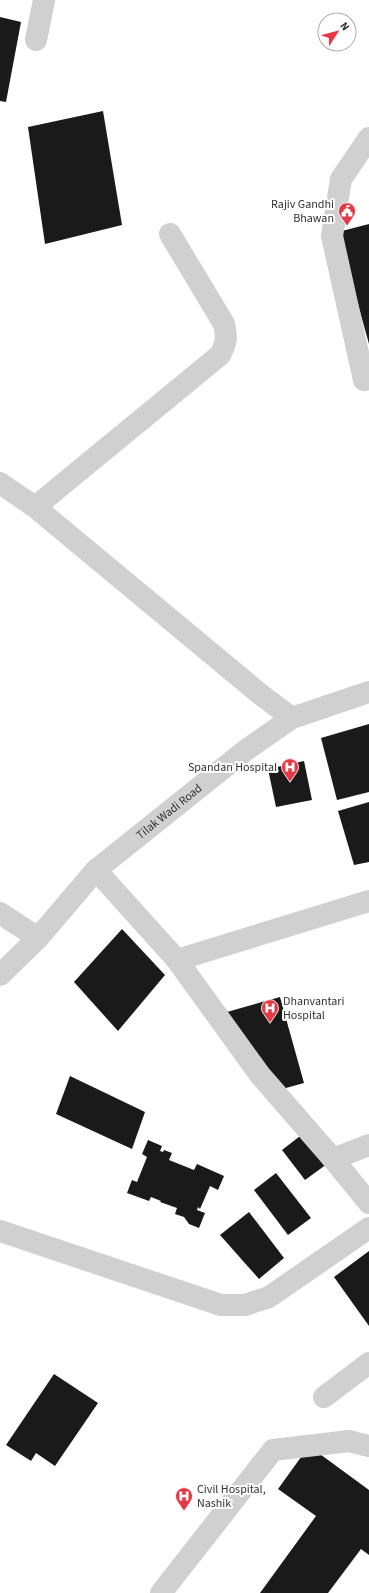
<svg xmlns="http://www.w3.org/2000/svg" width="369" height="1593" font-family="'Source Sans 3',sans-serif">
	<rect width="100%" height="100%" fill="#fff"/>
	<g fill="#1a1a1a">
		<path d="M 0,17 L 21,22 L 6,102 L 0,101 Z"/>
		<path d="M 103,111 L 122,225 L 45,244 L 28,127 Z"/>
		<path d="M 369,224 L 369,344 L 338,232 Z"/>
		<path d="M 369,724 L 369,792 L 337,800 L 321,738 Z"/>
		<path d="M 304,761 L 312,800 L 276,807 L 268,769 Z"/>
		<path d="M 369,802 L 369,862 L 354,865 L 338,811 Z"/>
		<path d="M 122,929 L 165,975 L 118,1031 L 74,982 Z"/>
		<path d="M 280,997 L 304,1083 L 275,1091 L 227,1012 Z"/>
		<path d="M 70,1076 L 145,1112 L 132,1149 L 56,1114 Z"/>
		<path d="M 304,1133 L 327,1164 L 305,1180 L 282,1150 Z"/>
		<path d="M 148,1140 L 162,1146 L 160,1151 L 163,1152 L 164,1150 L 172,1153 L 169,1160 L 194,1170 L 197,1164 L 224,1176 L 218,1190 L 210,1186 L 200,1209 L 198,1207 L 197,1210 L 205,1213 L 199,1228 L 189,1224 L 184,1217 L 175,1214 L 177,1208 L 160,1202 L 161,1201 L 151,1197 L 149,1201 L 127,1193 L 132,1180 L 137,1182 L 147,1157 L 142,1154 Z"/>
		<path d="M 276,1173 L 311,1218 L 288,1235 L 254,1190 Z"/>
		<path d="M 249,1212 L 284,1258 L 259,1279 L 220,1235 Z"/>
		<path d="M 369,1251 L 369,1326 L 334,1277 Z"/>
		<path d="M 54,1374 L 98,1403 L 55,1466 L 36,1453 L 31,1461 L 6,1445 Z"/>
		<path d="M 309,1446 L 369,1490 L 369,1555 L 361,1549 L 328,1593 L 260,1593 L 316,1516 L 278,1489 Z"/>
	</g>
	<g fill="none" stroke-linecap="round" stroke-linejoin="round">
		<g stroke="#d0d0d0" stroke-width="22">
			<path d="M 36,40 L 44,0"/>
			<path d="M 369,138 L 341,179 L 332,236 L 364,380 L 369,379"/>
			<path d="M 0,483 L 35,507 L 220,355 C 227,342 227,338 224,324 L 170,234"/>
			<path d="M 35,507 L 260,694 L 292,718"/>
			<path d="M 96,870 L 177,960 L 260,1075 L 333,1159 L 369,1203"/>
			<path d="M 0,913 L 38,938"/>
			<path d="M 177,960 L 369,901"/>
			<path id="s1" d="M 0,975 L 38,938 L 96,870 L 246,750 L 292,718 L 369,692"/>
			<path d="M 333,1159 L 369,1145"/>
			<path d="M 0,1231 L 221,1305 L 245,1305 L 269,1297 L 369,1228"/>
			<path d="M 324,1397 L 369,1363"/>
			<path d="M 161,1593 L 273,1450 L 349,1441 L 369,1446"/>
		</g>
	</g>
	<defs>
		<g id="civic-pin" transform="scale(0.9)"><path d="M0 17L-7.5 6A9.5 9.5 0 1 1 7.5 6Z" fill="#e63946" stroke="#fff"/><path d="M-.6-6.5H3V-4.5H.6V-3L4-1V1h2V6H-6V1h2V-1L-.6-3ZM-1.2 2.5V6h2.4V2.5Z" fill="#fff"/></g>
		<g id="hospital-pin" transform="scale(0.9)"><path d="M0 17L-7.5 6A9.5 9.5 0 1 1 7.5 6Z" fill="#e63946" stroke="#fff"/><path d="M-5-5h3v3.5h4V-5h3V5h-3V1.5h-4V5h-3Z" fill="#fff"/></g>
	</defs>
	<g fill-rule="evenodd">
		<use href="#civic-pin" x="347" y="211"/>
		<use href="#hospital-pin" x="290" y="767"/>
		<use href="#hospital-pin" x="270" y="1008"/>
		<use href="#hospital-pin" x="184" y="1496"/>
	</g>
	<g text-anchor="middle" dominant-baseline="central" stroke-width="4" stroke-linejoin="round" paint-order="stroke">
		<g font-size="12" fill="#333" stroke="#fff" text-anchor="end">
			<text x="334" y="204">Rajiv Gandhi<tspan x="334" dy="14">Bhawan</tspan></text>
			<text x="277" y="767">Spandan Hospital</text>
			<text x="283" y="1001" text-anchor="start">Dhanvantari<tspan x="283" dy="14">Hospital</tspan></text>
			<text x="197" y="1489" text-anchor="start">Civil Hospital,<tspan x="197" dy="14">Nashik</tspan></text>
		</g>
		<g font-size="12" fill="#333" stroke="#fff">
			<text stroke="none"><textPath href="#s1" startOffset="236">Tilak Wadi Road</textPath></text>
		</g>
	</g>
	<g transform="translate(337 32) rotate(54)"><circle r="19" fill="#ffffff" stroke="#adadad"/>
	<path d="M0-3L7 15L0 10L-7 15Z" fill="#e63946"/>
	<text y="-6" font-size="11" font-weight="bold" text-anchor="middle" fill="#333333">N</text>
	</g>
</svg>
